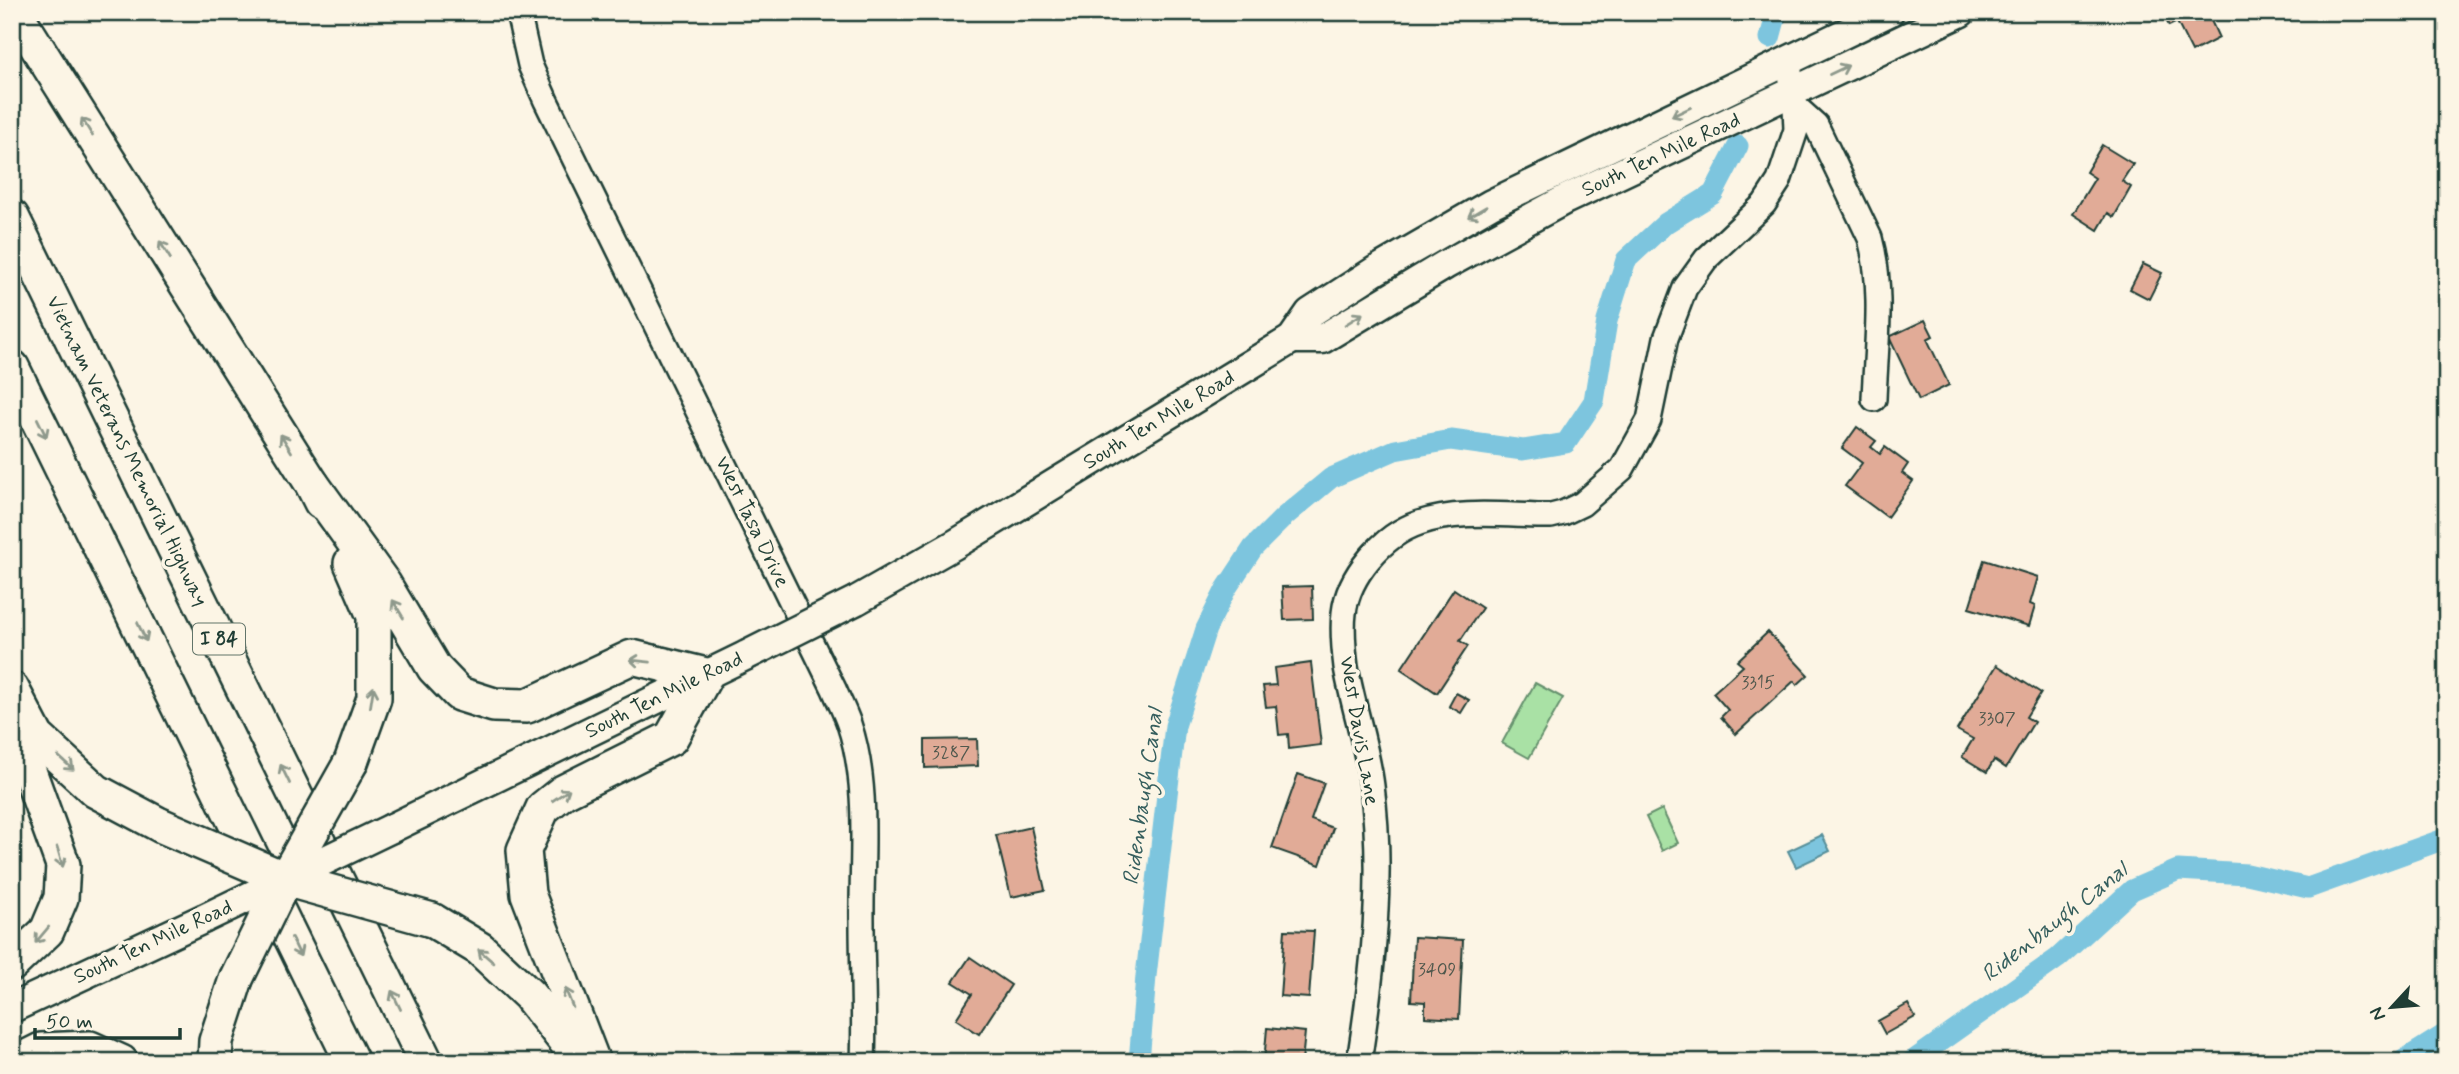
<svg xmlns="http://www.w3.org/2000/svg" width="2459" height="1074" font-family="Mynerve,sans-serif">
	<rect width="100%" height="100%" fill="#fcf5e5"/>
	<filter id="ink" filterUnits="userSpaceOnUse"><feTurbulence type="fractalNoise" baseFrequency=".0143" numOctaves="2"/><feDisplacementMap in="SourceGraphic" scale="14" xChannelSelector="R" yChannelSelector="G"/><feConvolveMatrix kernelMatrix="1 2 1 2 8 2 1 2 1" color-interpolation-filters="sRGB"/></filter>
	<g filter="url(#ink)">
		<g fill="#a9e1a5" stroke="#648f6c" stroke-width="2">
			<path d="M 1535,683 L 1563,698 L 1529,758 L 1502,743 Z"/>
			<path d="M 1662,809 L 1678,843 L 1662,851 L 1646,817 Z"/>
		</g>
		<path fill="#7dc5de" stroke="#578f9a" stroke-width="2" d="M 1822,835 L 1830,851 L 1796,867 L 1788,851 Z"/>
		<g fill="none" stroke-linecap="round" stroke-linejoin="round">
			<g stroke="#7dc5de" stroke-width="21">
				<path d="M 1770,38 L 1777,12"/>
				<path d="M 1139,1062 L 1146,976 L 1175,726 L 1206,629 L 1226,589 L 1253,548 L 1285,516 L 1331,478 L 1395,450 L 1451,440 L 1523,450 L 1566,443 L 1594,401 L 1607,321 L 1626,260 L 1666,223 L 1713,194 L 1738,146"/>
				<path d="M 1911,1062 L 2058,958 L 2132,890 L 2178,870 L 2247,874 L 2308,888 L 2447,838"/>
				<path d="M 2401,1062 L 2447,1033"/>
			</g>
		</g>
		<g fill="#e1ab97" stroke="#1f3d34" stroke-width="2">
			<path d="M 2162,12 L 2211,12 L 2208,14 L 2219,38 L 2192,52 L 2177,22 L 2169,26 Z"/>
			<path d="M 2102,145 L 2133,164 L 2122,181 L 2131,187 L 2114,217 L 2108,213 L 2098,230 L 2073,214 L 2095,178 L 2086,172 Z"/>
			<path d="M 2143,264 L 2162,273 L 2149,299 L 2130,289 Z"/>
			<path d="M 1925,320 L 1933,336 L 1927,339 L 1949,385 L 1919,400 L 1889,337 Z"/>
			<path d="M 1857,427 L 1876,441 L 1871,447 L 1880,454 L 1885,447 L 1908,464 L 1902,473 L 1913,481 L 1887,517 L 1845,486 L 1862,463 L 1842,448 Z"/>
			<path d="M 1984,560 L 2038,577 L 2030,604 L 2035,606 L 2029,626 L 1969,608 Z"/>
			<path d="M 1312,586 L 1313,619 L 1284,620 L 1282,587 Z"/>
			<path d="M 1454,589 L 1482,608 L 1460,641 L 1468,646 L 1437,693 L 1401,669 Z"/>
			<path d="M 1768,632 L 1808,675 L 1797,685 L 1794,681 L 1736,734 L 1721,717 L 1728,710 L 1713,693 L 1743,666 L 1737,661 Z"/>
			<path d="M 1311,663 L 1321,745 L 1289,749 L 1288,734 L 1279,735 L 1276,706 L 1266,707 L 1263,686 L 1276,685 L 1274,668 Z"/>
			<path d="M 1997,665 L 2041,693 L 2026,717 L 2034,722 L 2006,768 L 1994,760 L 1987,772 L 1962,757 L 1973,739 L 1957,730 Z"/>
			<path d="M 1456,693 L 1469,700 L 1461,713 L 1449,706 Z"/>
			<path d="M 977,739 L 978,766 L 925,768 L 925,740 Z"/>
			<path d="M 1298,774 L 1324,783 L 1311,820 L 1333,828 L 1320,865 L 1272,848 Z"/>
			<path d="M 1031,827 L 1045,890 L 1011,897 L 996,835 Z"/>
			<path d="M 1285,930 L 1314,931 L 1309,998 L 1280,996 Z"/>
			<path d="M 1414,937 L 1463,940 L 1459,1019 L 1425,1017 L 1425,1002 L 1411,1001 Z"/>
			<path d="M 970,957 L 1011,985 L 979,1034 L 956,1019 L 972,994 L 953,982 Z"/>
			<path d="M 1908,1004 L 1915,1017 L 1885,1034 L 1878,1021 Z"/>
			<path d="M 1267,1028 L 1305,1032 L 1302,1062 L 1264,1062 Z"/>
		</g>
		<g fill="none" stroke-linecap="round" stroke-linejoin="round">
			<g stroke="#1f3d34" stroke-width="28">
				<g id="minor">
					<path d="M 518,12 L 530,65 L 546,101 L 834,689 C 839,701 845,712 849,724 C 870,786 861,858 862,922 C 862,969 865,1015 863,1062"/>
					<path d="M 1795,106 L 1816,125 L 1870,238 C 1884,290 1876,345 1874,399"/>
					<path d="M 1359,1062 C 1373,971 1384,877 1372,786 C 1367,746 1353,707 1346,667 C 1344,651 1342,629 1344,613 C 1348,576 1383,535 1419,523 C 1459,509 1509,516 1551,516 L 1563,513 L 1582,504 L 1622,469 L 1649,420 L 1666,338 L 1685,288 L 1706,259 L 1764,204 L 1779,181 L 1796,130 L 1795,106 L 1792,92 L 1789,61"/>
				</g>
			</g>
			<g stroke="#1f3d34" stroke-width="33">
				<g id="major">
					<path d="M 1292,339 L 1322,339 L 1445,265 L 1566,199 L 1961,12"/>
					<path d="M 857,600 L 954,545 L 1292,339 L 1310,313 L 1375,271 L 1491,204 L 1889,12"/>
					<path d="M 392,828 L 747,655"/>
					<path d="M 12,1008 L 203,919"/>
				</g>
			</g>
			<g stroke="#1f3d34" stroke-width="38">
				<g id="highway">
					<path d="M 15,12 L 312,484 L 321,502"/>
					<path d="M 12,217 L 426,1062"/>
					<path d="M 12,367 L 352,1062"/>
					<path d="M 312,484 L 384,584 L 434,668 L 459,694 L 494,705 L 527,706 L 632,657 L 706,675 L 671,738 L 563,792 L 543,808 L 524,850 L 528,894 L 593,1062"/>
					<path d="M 351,563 L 374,616 L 374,698 L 351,762"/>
					<path d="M 12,689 L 37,737 L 96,791 L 160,825"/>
					<path d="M 12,724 L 63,865 L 61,898 L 47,931 L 12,964"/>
					<path d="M 432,920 L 480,949 L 529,995 L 574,1052 L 579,1062"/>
					<path d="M 17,1062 L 41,1050 L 90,1048 L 121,1062"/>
					<path d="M 215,1062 L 216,1041 L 236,979"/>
				</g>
			</g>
			<use href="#minor" stroke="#fcf5e5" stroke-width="23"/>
			<use href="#major" stroke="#fcf5e5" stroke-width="28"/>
			<use href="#highway" stroke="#fcf5e5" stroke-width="33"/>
			<g stroke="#1f3d34" stroke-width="33" stroke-linecap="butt">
				<g id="major-bridge">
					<path d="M 747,655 L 857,600"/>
					<path d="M 203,919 L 392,828"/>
				</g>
			</g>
			<g stroke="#1f3d34" stroke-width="38" stroke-linecap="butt">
				<g id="highway-bridge">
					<path d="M 160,825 L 285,879 L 432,920"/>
					<path d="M 236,979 L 285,879 L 351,762"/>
				</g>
			</g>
			<use href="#major-bridge" stroke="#fcf5e5" stroke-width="28"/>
			<use href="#highway-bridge" stroke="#fcf5e5" stroke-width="33"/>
		</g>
		<defs><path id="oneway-shaft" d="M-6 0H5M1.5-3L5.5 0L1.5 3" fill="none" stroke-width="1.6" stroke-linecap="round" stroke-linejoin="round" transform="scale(1.75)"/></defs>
		<g stroke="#8e998c">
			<use href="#oneway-shaft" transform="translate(1839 70) rotate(-25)"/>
			<use href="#oneway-shaft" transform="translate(1681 112) rotate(155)"/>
			<use href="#oneway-shaft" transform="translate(87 127) rotate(-122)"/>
			<use href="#oneway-shaft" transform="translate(1477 212) rotate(150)"/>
			<use href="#oneway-shaft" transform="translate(165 250) rotate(-122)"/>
			<use href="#oneway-shaft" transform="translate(1354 319) rotate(-32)"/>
			<use href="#oneway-shaft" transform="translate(42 428) rotate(64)"/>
			<use href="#oneway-shaft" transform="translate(286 443) rotate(-122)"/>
			<use href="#oneway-shaft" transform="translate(398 609) rotate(-121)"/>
			<use href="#oneway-shaft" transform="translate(142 632) rotate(64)"/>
			<use href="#oneway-shaft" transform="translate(640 661) rotate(-174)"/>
			<use href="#oneway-shaft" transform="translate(372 697) rotate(-81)"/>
			<use href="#oneway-shaft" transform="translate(66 763) rotate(42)"/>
			<use href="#oneway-shaft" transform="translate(285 774) rotate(-116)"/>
			<use href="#oneway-shaft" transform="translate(561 795) rotate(-34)"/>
			<use href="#oneway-shaft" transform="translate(60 857) rotate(74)"/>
			<use href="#oneway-shaft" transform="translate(42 935) rotate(130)"/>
			<use href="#oneway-shaft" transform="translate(296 947) rotate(64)"/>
			<use href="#oneway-shaft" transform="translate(486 956) rotate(-139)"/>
			<use href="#oneway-shaft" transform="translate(569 998) rotate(-112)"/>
			<use href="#oneway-shaft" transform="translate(396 1000) rotate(-116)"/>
		</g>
	</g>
	<g text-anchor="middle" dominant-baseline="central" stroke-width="7" stroke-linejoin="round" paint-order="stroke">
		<g font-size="18" fill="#50584d">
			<text x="1758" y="683">3315</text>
			<text x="1997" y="719">3307</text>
			<text x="951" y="753">3287</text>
			<text x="1437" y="970">3409</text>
		</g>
		<rect fill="#fcf5e5" stroke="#617469" stroke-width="2" x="193" y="623.5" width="52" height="31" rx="5"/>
		<g font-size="19" font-weight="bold" fill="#1f3d34">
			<text x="219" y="639">I 84</text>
		</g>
		<g font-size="21" fill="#1f3d34" stroke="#fcf5e5">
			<text transform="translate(1661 155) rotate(-25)">South Ten Mile Road</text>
			<text transform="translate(1159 420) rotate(-31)">South Ten Mile Road</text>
			<text transform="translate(127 451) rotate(64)">Vietnam Veterans Memorial Highway</text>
			<text transform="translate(752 522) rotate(64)">West Tasa Drive</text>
			<text transform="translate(664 695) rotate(-26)">South Ten Mile Road</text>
			<text transform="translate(1359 731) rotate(80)">West Davis Lane</text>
			<text transform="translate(153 942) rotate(-25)">South Ten Mile Road</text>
		</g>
		<g font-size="23" font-style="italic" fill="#365f5e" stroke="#fcf5e5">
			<text transform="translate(1144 797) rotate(-82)">Ridenbaugh Canal</text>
			<text transform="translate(2055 923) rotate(-38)">Ridenbaugh Canal</text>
		</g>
	</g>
	<rect width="2459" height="1074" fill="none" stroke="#fcf5e5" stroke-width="42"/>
	<rect x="21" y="21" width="2417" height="1032" fill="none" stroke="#1f3d34" stroke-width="2.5" filter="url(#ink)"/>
	<g transform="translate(2392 1007) rotate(244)" stroke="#fcf5e5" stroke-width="5" paint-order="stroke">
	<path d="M0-5L12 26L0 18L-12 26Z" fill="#1f3d34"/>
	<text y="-10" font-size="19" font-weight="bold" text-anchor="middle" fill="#1f3d34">N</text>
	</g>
	<path d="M35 1028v10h145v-10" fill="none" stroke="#1f3d34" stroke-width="3.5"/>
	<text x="46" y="1028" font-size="21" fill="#1f3d34" stroke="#fcf5e5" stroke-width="5" paint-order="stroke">50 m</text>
</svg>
